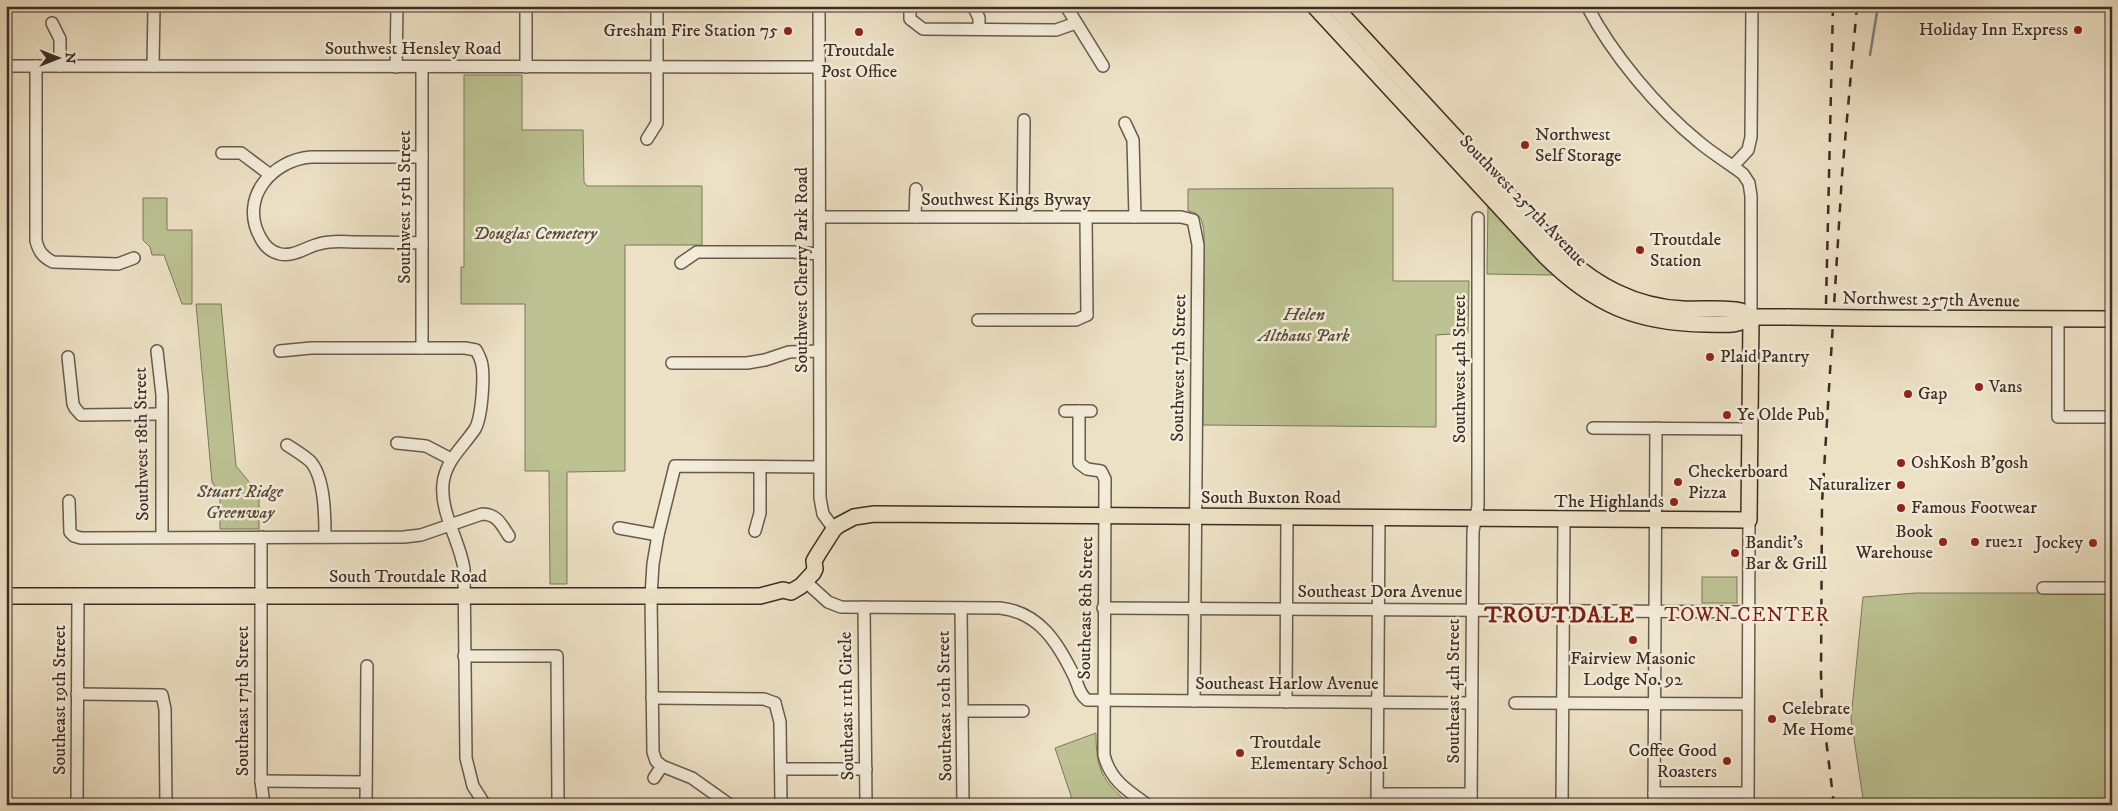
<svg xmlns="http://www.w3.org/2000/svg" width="2118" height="811" font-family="'IM FELL DW Pica',serif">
	<rect width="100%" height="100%" fill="#ede1c5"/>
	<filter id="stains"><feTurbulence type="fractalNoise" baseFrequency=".004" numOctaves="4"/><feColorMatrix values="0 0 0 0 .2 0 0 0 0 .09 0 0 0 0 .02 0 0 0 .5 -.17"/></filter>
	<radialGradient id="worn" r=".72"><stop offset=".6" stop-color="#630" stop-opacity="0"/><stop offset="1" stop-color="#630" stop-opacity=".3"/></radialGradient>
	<g fill="#bcc292" stroke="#7c785c">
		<path d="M 464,75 L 522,75 L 522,130 L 583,130 L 584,182 L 587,186 L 702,186 L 702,245 L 625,245 L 625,471 L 567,472 L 567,584 L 550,584 L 549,471 L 525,471 L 525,304 L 461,304 L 461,267 L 464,267 Z"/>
		<path d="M 1393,188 L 1393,281 L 1469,281 L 1468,333 L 1436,335 L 1436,427 L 1203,425 L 1204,234 C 1203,222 1201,212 1188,211 L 1188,189 Z"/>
		<path d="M 143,198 L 167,198 L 167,230 L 192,230 L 192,304 L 182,304 L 164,255 L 152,255 L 150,247 L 143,240 Z"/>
		<path d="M 1488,205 L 1544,266 L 1553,275 L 1487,274 Z"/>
		<path d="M 196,304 L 221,304 L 236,466 L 259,494 L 259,529 L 220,529 L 220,494 L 212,482 Z"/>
		<rect x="1702" y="577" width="35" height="26"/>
		<path d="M 1916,593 L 2112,593 L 2112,805 L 1864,805 L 1851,719 L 1863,597 Z"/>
		<path d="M 1096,733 C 1096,770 1102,781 1131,805 L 1071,805 L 1071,796 L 1055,748 Z"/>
	</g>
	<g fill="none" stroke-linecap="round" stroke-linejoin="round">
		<path stroke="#788282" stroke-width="2.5" d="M 1870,55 L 1878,6"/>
		<g stroke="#695a4d" stroke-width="14">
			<g id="minor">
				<path d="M 819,6 L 820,498 L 823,514 L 834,529"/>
				<path d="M 910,6 L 910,19 L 923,29 L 1056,30 L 1076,23"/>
				<path d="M 973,6 L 979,18 L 979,29"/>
				<path d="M 1066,6 L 1103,66"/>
				<path d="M 1587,6 C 1612,54 1657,108 1699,142 C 1713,154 1729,163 1743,174 L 1749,183 L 1751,196 L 1751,317"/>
				<path d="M 52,23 L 60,39 L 60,66"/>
				<path d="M 6,66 L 819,67"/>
				<path d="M 36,66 L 36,241 C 39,252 43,257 53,262 L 118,264 L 134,258"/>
				<path d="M 153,66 L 154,6"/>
				<path d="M 396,67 L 397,6"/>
				<path d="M 526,67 L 526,6"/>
				<path d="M 1125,123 L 1133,140 L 1135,217"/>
				<path d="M 647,139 L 657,123 L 657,6"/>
				<path d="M 222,153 L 241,153 L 269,174"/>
				<path d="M 422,157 L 311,157 C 272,160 239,198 260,237 C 264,245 270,252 280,254 C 294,257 306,247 319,244 C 332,240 345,242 357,242 C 379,242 400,242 422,243"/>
				<path d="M 1733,166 L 1748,150 L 1751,137 L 1752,6"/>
				<path d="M 819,217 L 1181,217 L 1193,220 L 1198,245 L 1194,701"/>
				<path d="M 915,217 L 916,189"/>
				<path d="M 1023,217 L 1024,120"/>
				<path d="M 1086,218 L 1087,315"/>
				<path d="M 681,263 L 697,252 L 793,252 L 819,254"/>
				<path d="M 978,320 L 1076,320 L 1087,315"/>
				<path d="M 2058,320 L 2058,417 L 2112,417"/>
				<path d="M 422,348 L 422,67"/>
				<path d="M 157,351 L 162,395 L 162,537"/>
				<path d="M 280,351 L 311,348 L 465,348 L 476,350 C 478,354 480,357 481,361 C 485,373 482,417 475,429 C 463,447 445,461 443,484 C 440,513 460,541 464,569 L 466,758 L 473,786 L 485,805"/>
				<path d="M 68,357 L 73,404 L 75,408 L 81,415 L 161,414"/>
				<path d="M 672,363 L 747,363 L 765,360 L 789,352 L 819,351"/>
				<path d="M 1065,411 L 1091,411"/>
				<path d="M 1079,411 L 1079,463 L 1087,469 L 1101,471 L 1105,479 L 1104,755 C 1110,780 1128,791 1148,805"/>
				<path d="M 1593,428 L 1750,429"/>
				<path d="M 397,443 L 426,446 L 451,459"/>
				<path d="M 287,445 C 295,450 303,455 310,461 C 325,477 325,517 325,537"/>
				<path d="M 69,501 L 70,532 L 74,536 L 81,538 L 404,537 L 421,535 L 482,514 C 497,514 501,524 509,536"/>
				<path d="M 619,528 L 658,535"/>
				<path d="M 755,531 L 760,513 L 760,467"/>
				<path d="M 261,537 L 261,781 L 264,805"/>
				<path d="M 806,582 L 828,602 L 841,607 L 1000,608 C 1039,612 1058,643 1074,676 C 1078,684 1079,694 1087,700 L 1471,703"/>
				<path d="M 2043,588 L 2112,588"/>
				<path d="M 864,607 L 866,805"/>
				<path d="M 961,608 L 963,805"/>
				<path d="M 1103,608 L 1749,612"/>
				<path d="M 464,656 L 557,656 L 558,805"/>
				<path d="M 77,694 L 162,695 L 165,709 L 166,805"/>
				<path d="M 652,698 L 764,699 L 775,703"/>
				<path d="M 1286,702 L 1287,517"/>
				<path d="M 775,703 L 780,722 L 781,805"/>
				<path d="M 1515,703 L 1748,704"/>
				<path d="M 963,711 L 1023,711"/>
				<path d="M 781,769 L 866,769"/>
				<path d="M 654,778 L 662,766"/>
				<path d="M 261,781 L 366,782"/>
				<path d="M 1654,793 L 1747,793"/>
				<path d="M 1378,794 L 1471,794"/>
				<path d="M 77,805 L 78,596"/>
				<path d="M 366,805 L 367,666"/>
				<path d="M 730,805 L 692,778 L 662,766 L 656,761 L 653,752 L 651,596 L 653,564 L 658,535 L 675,466 L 819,467"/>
				<path d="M 1377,805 L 1379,518"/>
				<path d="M 1471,805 L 1473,531 L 1478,506 L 1478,218"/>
				<path d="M 1562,805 L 1564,519"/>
				<path d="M 1654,805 L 1656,428"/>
				<path d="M 1748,805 L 1749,520"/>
			</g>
		</g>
		<g stroke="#3d2d25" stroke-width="18">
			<g id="major">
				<path d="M 1314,6 L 1545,256 C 1594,305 1637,323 1706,324 C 1724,324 1736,327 1751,317"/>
				<path d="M 1334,6 L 1560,251 C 1593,285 1636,307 1683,309 C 1697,310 1730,307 1741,311 C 1744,312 1748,315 1751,317"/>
				<path d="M 1751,317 L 1789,317"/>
				<path d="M 1864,318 L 2112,319"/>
				<path d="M 6,596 L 760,596 L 783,590 L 791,592 L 801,586 L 813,573 L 815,569 L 814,561 L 818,554 L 834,529 L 839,525 L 854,517 L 874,514 L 1749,520 L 1751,317"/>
			</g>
		</g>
		<use href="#minor" stroke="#f3ecd9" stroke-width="11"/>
		<use href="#major" stroke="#ede1c5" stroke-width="15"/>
		<g stroke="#3d2d25" stroke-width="2.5" stroke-dasharray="9 9" stroke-linecap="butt">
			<path d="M 1826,304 L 1833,6"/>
			<path d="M 1834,805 L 1822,706 L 1821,674 L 1822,503 L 1842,175 L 1857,6"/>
		</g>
		<g stroke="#3d2d25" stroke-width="18" stroke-linecap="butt">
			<path id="major-bridge" d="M 1789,317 L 1864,318"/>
		</g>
		<use href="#major-bridge" stroke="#ede1c5" stroke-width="15"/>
	</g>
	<g fill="#8f2418" stroke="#f3ecd9" stroke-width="2">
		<circle cx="2078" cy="30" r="5"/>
		<circle cx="788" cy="31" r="5"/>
		<circle cx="859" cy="32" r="5"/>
		<circle cx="1525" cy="145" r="5"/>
		<circle cx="1640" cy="250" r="5"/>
		<circle cx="1710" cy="357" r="5"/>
		<circle cx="1979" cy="387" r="5"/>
		<circle cx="1908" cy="394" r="5"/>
		<circle cx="1727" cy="415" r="5"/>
		<circle cx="1901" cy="463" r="5"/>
		<circle cx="1678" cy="482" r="5"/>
		<circle cx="1901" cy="485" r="5"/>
		<circle cx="1674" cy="502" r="5"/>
		<circle cx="1901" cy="508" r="5"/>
		<circle cx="1943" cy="542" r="5"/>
		<circle cx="1975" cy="542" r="5"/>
		<circle cx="2093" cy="543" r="5"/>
		<circle cx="1735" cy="553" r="5"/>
		<circle cx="1633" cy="640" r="5"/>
		<circle cx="1772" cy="719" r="5"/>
		<circle cx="1240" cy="753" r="5"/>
		<circle cx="1727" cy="761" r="5"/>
	</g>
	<g text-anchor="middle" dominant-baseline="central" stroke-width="5" stroke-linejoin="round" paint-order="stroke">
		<g font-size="18" fill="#3d2d25" stroke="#f3ecd9" text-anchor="start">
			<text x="2068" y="30" text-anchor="end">Holiday Inn Express</text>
			<text x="778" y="31" text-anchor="end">Gresham Fire Station 75</text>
			<text x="859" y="51" text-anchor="middle">Troutdale<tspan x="859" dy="21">Post Office</tspan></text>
			<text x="1535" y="135">Northwest<tspan x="1535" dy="21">Self Storage</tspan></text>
			<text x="1650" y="240">Troutdale<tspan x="1650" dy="21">Station</tspan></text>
			<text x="1720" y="357">Plaid Pantry</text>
			<text x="1989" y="387">Vans</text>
			<text x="1918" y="394">Gap</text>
			<text x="1737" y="415">Ye Olde Pub</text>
			<text x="1911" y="463">OshKosh B'gosh</text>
			<text x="1688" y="472">Checkerboard<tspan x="1688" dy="21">Pizza</tspan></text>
			<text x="1891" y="485" text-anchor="end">Naturalizer</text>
			<text x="1664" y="502" text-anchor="end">The Highlands</text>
			<text x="1911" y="508">Famous Footwear</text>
			<text x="1933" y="532" text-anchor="end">Book<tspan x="1933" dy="21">Warehouse</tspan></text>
			<text x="1985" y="542">rue21</text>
			<text x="1745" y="543">Bandit's<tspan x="1745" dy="21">Bar &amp; Grill</tspan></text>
			<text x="2083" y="543" text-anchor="end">Jockey</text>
			<text x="1633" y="659" text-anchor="middle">Fairview Masonic<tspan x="1633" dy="21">Lodge No. 92</tspan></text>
			<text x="1782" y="709">Celebrate<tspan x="1782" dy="21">Me Home</tspan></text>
			<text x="1250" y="743">Troutdale<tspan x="1250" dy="21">Elementary School</tspan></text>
			<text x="1717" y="751" text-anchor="end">Coffee Good<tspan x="1717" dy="21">Roasters</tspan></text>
		</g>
		<g font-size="18" fill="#3d2d25" stroke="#f3ecd9">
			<text x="413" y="49">Southwest Hensley Road</text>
			<text x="1006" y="200">Southwest Kings Byway</text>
			<text transform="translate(1523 201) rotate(46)">Southwest 257th Avenue</text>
			<text transform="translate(405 207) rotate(-90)">Southwest 15th Street</text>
			<text transform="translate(802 270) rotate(-90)">Southwest Cherry Park Road</text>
			<text transform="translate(1931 300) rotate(1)">Northwest 257th Avenue</text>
			<text transform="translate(1179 368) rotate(-89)">Southwest 7th Street</text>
			<text transform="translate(1460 369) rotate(-90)">Southwest 4th Street</text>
			<text transform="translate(142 444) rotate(-91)">Southwest 18th Street</text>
			<text x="1271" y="498">South Buxton Road</text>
			<text x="408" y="577">South Troutdale Road</text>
			<text x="1380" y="592">Southeast Dora Avenue</text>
			<text transform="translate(1086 608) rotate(-89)">Southeast 8th Street</text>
			<text x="1287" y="684">Southeast Harlow Avenue</text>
			<text transform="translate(1454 691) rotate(-90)">Southeast 4th Street</text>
			<text transform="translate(60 700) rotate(-90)">Southeast 19th Street</text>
			<text transform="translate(243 701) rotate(-90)">Southeast 17th Street</text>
			<text transform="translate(847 706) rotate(-91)">Southeast 11th Circle</text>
			<text transform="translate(945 706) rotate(-91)">Southeast 10th Street</text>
		</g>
		<g font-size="18" font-style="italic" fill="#564b3b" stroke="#f3ecd9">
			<text x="535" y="234">Douglas Cemetery</text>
			<text x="1304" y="315">Helen<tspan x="1304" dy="21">Althaus Park</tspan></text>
			<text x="240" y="492">Stuart Ridge<tspan x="240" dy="21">Greenway</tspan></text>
		</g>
		<g font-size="20" letter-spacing="1" fill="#7a1f14" stroke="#f3ecd9">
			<text x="1747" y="615">TOWN CENTER</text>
		</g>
		<g font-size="22" font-weight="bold" letter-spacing="1" fill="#7a1f14" stroke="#f3ecd9">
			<text x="1560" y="615">TROUTDALE</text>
		</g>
	</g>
	<rect width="2118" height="811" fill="none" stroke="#ede1c5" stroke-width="25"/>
	<rect x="8" y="8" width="2103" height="796" fill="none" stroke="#3d2d25" stroke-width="2.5"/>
	<rect x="12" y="12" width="2093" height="786" fill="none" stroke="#3d2d25"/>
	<g transform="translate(58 58) rotate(90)" stroke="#f3ecd9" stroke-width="4" paint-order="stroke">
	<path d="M0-4L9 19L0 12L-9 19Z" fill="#3d2d25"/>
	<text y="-8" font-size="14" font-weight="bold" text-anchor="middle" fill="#3d2d25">N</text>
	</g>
	<rect width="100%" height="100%" filter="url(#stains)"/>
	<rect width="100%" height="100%" fill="url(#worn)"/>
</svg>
